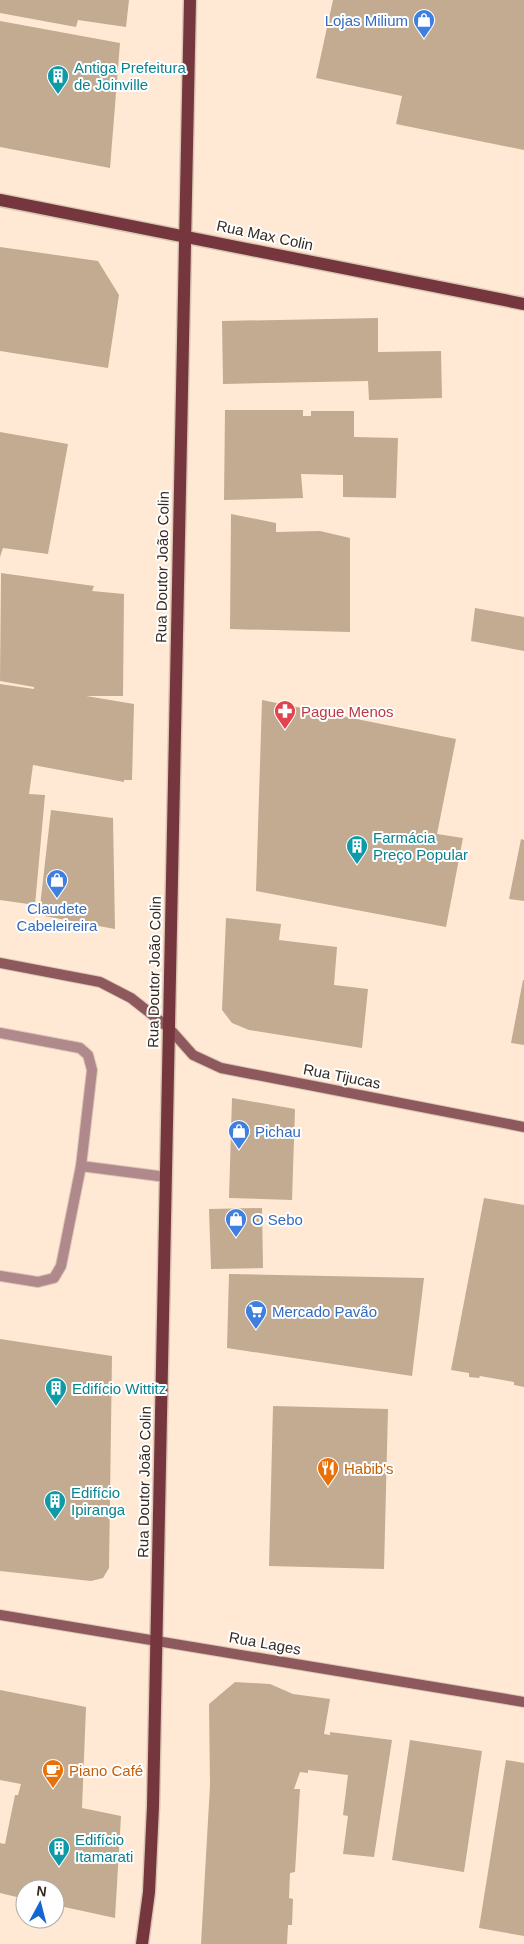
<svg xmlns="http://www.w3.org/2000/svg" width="524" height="1944" font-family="Helvetica,sans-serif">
	<rect width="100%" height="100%" fill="#ffe9d4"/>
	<g fill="#c2ab91">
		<path d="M 0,0 L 129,0 L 126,27 L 78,20 L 76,27 L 0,13 Z"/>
		<path d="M 333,0 L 524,0 L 524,150 L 396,124 L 402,96 L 316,78 Z"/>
		<path d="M 0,21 L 120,43 L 110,168 L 0,147 Z"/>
		<path d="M 0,247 L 98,261 L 119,295 L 108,368 L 0,351 Z"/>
		<path d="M 378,318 L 378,352 L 441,351 L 442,398 L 369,400 L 368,381 L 223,384 L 222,321 Z"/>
		<path d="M 225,410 L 303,410 L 303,416 L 311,416 L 311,411 L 354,411 L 354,437 L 398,438 L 396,498 L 343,497 L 343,475 L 301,474 L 303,498 L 224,500 Z"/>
		<path d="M 0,432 L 68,444 L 48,554 L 3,548 L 0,557 Z"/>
		<path d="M 231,514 L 276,523 L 276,532 L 320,531 L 350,538 L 350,632 L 230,629 Z"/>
		<path d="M 1,573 L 94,586 L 92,591 L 124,594 L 123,696 L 86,696 L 134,704 L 132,780 L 124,780 L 124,782 L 33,765 L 29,794 L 45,795 L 35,905 L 0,900 L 0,684 L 34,689 L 34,687 L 0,681 Z"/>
		<path d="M 475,608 L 524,617 L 524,651 L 471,641 Z"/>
		<path d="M 262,700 L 456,739 L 437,834 L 463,838 L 446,927 L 256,891 Z"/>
		<path d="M 51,810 L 113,818 L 115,929 L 39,915 Z"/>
		<path d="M 521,839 L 524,840 L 524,901 L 509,899 Z"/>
		<path d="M 226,918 L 281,924 L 279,940 L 337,947 L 334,985 L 368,989 L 362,1048 L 249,1030 L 232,1023 L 222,1010 Z"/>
		<path d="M 523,980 L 524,980 L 524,1045 L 511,1043 Z"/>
		<path d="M 232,1098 L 295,1109 L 292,1200 L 229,1198 Z"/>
		<path d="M 484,1198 L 524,1205 L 524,1387 L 514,1385 L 514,1382 L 480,1376 L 479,1378 L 469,1377 L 469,1373 L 451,1370 Z"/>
		<path d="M 262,1208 L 263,1268 L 211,1269 L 209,1209 Z"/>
		<path d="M 229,1274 L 424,1278 L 412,1376 L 227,1348 Z"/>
		<path d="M 0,1339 L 112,1356 L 109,1568 L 103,1578 L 91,1581 L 0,1571 Z"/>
		<path d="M 273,1406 L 388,1409 L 384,1569 L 269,1566 Z"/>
		<path d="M 235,1682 L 270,1684 L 293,1694 L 330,1699 L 324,1734 L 330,1735 L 330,1732 L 392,1740 L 374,1857 L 343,1854 L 348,1816 L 343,1815 L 348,1775 L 308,1770 L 308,1773 L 300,1772 L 294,1789 L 300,1789 L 295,1872 L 290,1873 L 289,1898 L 293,1899 L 292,1925 L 288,1925 L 287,1944 L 201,1944 L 210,1785 L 209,1704 Z"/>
		<path d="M 0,1690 L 86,1707 L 82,1808 L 121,1816 L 115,1918 L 55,1905 L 55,1889 L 25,1889 L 25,1899 L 0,1893 L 0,1843 L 5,1844 L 15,1795 L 18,1795 L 21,1784 L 0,1780 Z"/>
		<path d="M 410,1740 L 482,1751 L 464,1872 L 392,1860 Z"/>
		<path d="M 506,1760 L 524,1763 L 524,1936 L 479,1928 Z"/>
	</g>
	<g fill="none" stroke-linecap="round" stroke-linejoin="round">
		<g stroke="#dbc7b4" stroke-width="12">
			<g id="lane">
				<path d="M 0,1033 L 80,1048 L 88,1055 L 92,1070 L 81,1166"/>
				<path d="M 0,1276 L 38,1282 L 54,1278 L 61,1266 L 81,1166 L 166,1177"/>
			</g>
		</g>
		<g stroke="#dbc7b4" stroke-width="12">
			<g id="secondary">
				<path d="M 0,963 L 100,982 L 131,998 L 169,1028 L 193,1055 L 221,1068 L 524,1127"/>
				<path d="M 0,1615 L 524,1702"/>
			</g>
		</g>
		<g stroke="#dbc7b4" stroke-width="15">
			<g id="primary">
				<path d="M 0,200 L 524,304"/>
				<path d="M 142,1944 L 149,1892 L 153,1806 L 190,0"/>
			</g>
		</g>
		<use href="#lane" stroke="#af898b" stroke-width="10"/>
		<use href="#secondary" stroke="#8e595d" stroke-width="10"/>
		<use href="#primary" stroke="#75363d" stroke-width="12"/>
	</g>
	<defs>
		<g id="shop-pin" transform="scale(1.125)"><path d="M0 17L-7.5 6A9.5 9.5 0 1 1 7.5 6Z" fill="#3f7fe0" stroke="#fff"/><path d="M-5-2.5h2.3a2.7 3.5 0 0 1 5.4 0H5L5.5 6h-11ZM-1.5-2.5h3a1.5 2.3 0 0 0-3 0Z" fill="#fff"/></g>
		<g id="building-pin" transform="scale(1.125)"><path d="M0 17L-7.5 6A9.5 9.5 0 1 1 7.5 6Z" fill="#0f9aa8" stroke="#fff"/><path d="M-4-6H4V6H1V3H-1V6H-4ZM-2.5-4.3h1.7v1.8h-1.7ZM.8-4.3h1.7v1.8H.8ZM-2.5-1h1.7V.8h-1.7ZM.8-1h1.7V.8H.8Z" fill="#fff"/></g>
		<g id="pharmacy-pin" transform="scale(1.125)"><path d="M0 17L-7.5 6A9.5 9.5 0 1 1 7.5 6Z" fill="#e0444e" stroke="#fff"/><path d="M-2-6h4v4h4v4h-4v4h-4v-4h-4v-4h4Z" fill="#fff"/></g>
		<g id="supermarket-pin" transform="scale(1.125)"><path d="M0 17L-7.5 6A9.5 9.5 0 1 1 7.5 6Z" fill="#3f7fe0" stroke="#fff"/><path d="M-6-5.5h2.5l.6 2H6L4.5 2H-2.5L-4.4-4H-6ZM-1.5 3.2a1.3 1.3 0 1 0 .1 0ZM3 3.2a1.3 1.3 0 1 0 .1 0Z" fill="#fff"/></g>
		<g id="restaurant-pin" transform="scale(1.125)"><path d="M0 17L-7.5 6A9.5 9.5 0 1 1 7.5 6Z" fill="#e8710a" stroke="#fff"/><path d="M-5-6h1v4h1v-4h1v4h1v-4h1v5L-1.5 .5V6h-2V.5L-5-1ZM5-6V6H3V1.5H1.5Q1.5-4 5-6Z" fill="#fff"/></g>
		<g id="cafe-pin" transform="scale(1.125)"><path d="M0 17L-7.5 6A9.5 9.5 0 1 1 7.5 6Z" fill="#e8710a" stroke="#fff"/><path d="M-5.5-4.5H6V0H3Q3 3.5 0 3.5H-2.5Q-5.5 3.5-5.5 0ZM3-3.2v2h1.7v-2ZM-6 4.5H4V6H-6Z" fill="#fff"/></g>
	</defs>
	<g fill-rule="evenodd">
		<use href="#shop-pin" x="424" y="20"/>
		<use href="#building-pin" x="58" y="76"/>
		<use href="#pharmacy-pin" x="285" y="711"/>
		<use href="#building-pin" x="357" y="846"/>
		<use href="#shop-pin" x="57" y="880"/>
		<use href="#shop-pin" x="239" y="1131"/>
		<use href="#shop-pin" x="236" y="1219"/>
		<use href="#supermarket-pin" x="256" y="1311"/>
		<use href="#building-pin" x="56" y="1388"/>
		<use href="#restaurant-pin" x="328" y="1468"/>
		<use href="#building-pin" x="55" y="1501"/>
		<use href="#cafe-pin" x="53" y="1770"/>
		<use href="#building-pin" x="59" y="1848"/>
	</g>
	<g text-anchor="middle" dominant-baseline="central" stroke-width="4" stroke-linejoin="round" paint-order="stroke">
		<g font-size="15" fill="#366cbe" stroke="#fff" text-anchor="start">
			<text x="408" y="20" text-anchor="end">Lojas Milium</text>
			<text x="57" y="908" text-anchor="middle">Claudete<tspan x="57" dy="17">Cabeleireira</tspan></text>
			<text x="255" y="1131">Pichau</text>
			<text x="252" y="1219">O Sebo</text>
			<text x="272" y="1311">Mercado Pavão</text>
		</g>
		<g font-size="15" fill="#0d838f" stroke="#fff" text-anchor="start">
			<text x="74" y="67">Antiga Prefeitura<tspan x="74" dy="17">de Joinville</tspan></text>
			<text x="373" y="837">Farmácia<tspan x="373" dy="17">Preço Popular</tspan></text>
			<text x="72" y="1388">Edifício Wittitz</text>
			<text x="71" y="1492">Edifício<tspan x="71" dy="17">Ipiranga</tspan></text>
			<text x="75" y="1839">Edifício<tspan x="75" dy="17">Itamarati</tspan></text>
		</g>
		<g font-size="15" fill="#352a21" stroke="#fff">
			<text transform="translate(265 235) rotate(12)">Rua Max Colin</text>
			<text transform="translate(162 567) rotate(-89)">Rua Doutor João Colin</text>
			<text transform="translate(154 972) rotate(-89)">Rua Doutor João Colin</text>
			<text transform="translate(342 1076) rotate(11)">Rua Tijucas</text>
			<text transform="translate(144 1482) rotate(-89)">Rua Doutor João Colin</text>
			<text transform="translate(265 1643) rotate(10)">Rua Lages</text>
		</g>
		<g font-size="15" fill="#be3a42" stroke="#fff" text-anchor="start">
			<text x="301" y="711">Pague Menos</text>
		</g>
		<g font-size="15" fill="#c56008" stroke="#fff" text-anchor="start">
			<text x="344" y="1468">Habib's</text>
			<text x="69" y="1770">Piano Café</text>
		</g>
	</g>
	<g transform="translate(40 1904) rotate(7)"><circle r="24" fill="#ffffff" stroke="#aeaaa6"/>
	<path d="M0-4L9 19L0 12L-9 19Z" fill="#1467d1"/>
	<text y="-8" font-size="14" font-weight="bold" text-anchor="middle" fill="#352a21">N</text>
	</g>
</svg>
